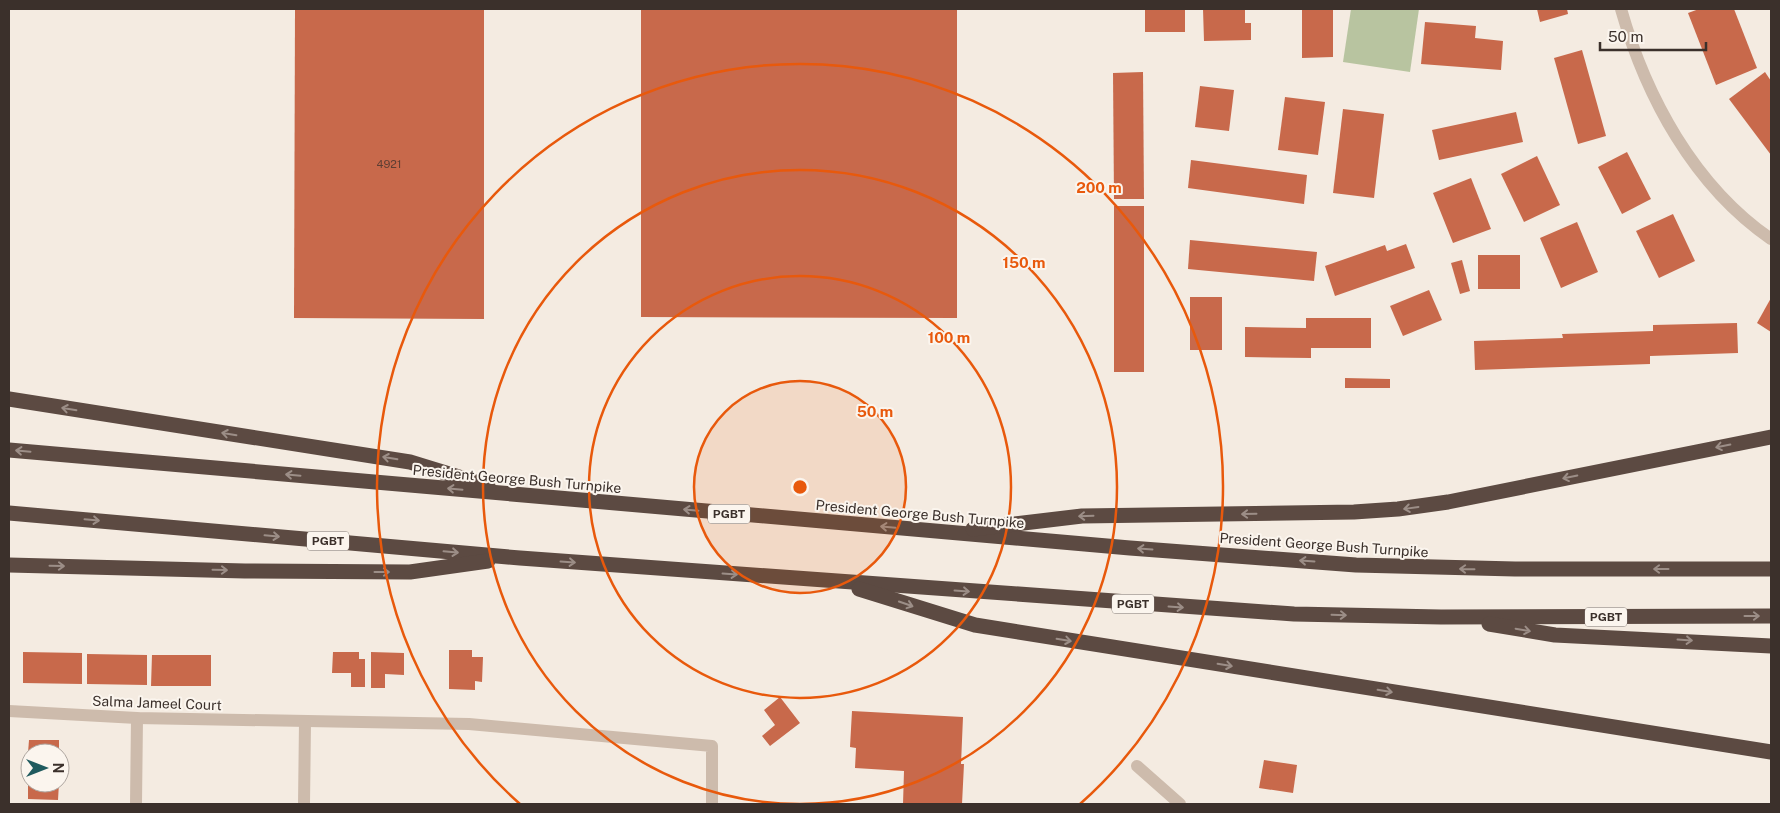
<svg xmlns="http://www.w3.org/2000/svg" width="1780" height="813" font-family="'Public Sans',sans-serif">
	<rect width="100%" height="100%" fill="#f4ebe1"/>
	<path fill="#b8c4a0" d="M 1351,9 L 1419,9 L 1410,72 L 1343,62 Z"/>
	<g fill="#c8694b">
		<path d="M 295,9 L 484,9 L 484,319 L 294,318 Z"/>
		<path d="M 641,9 L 957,9 L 957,318 L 641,317 Z"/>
		<rect x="1145" y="9" width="40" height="23"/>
		<path d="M 1203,9 L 1245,9 L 1245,23 L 1251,23 L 1251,40 L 1204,41 Z"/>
		<path d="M 1302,9 L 1333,9 L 1333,57 L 1302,58 Z"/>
		<path d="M 1537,9 L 1567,9 L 1568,14 L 1540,22 Z"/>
		<path d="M 1699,9 L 1734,9 L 1757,68 L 1716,85 L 1688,13 Z"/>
		<path d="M 1425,22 L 1476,26 L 1475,38 L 1503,41 L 1501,70 L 1421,64 Z"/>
		<path d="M 1582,50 L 1606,136 L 1578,144 L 1554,58 Z"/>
		<path d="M 1143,72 L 1144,199 L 1114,199 L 1113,73 Z"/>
		<path d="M 1765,72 L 1771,81 L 1771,155 L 1729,99 Z"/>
		<path d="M 1200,86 L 1234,90 L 1229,131 L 1195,127 Z"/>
		<path d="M 1285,97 L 1325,102 L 1318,155 L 1278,150 Z"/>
		<path d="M 1343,109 L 1384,114 L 1374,198 L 1333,193 Z"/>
		<path d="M 1516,112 L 1523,142 L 1439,160 L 1432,130 Z"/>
		<path d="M 1627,152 L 1651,199 L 1622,214 L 1598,167 Z"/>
		<path d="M 1537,156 L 1560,205 L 1524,222 L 1501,174 Z"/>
		<path d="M 1191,160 L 1307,175 L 1304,204 L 1188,188 Z"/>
		<path d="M 1471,178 L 1491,229 L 1453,243 L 1433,193 Z"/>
		<rect x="1114" y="206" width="30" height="166"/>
		<path d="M 1673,214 L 1695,261 L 1659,278 L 1636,231 Z"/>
		<path d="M 1577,222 L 1598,272 L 1561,288 L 1540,238 Z"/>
		<path d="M 1190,240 L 1317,252 L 1314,281 L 1188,269 Z"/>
		<path d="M 1406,244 L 1415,268 L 1335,296 L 1325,266 L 1385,245 L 1387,251 Z"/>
		<rect x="1478" y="255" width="42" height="34"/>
		<path d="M 1462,260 L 1470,291 L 1460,294 L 1451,263 Z"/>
		<path d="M 1429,290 L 1442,320 L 1403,336 L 1390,306 Z"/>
		<rect x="1190" y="297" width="32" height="53"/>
		<path d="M 1771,298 L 1771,332 L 1757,323 Z"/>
		<path d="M 1306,318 L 1371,318 L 1371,348 L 1311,348 L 1311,358 L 1245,357 L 1245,327 L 1306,328 Z"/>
		<path d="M 1737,323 L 1738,353 L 1650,356 L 1650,364 L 1475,370 L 1474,341 L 1563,338 L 1562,334 L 1653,331 L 1653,325 Z"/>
		<path d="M 1345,378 L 1390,379 L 1390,388 L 1345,388 Z"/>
		<path d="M 449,650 L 472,650 L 472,657 L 483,657 L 482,682 L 475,681 L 475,690 L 449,689 Z"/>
		<path d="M 23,652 L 82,653 L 82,684 L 23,683 Z"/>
		<path d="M 333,652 L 359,652 L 359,659 L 365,659 L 365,687 L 351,687 L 351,673 L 332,673 Z"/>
		<path d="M 371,652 L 404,653 L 404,675 L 385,674 L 385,688 L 371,688 Z"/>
		<path d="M 87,654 L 147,655 L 147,685 L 87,684 Z"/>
		<path d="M 152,655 L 211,655 L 211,686 L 151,686 Z"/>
		<path d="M 780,697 L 800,723 L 770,746 L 762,736 L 775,725 L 764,710 Z"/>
		<path d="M 852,711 L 963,717 L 961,764 L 964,764 L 962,804 L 903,804 L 904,771 L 855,768 L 856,748 L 850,747 Z"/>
		<path d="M 29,740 L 59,740 L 59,753 L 28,753 Z"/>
		<path d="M 1264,760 L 1297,765 L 1293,793 L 1259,788 Z"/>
		<path d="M 28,761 L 30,783 L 59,783 L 58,800 L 28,799 Z"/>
	</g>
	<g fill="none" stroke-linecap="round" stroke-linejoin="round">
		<g stroke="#cdbbac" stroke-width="12">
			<path d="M 1621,9 C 1646,97 1694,186 1771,239"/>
			<path d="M 9,711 L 137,718 L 469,724 L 712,746 L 712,804"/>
			<path d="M 1137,766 L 1180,804"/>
			<path d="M 136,804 L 137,718"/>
			<path d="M 304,804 L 305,722"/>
		</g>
		<g stroke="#5c4a42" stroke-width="15">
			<path d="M 9,399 L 410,462 L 488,486"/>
			<path d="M 9,450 L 1130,548 L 1356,565 L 1515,569 L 1771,569"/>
			<path d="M 9,513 L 520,558 L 1294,614 L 1441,617 L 1771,616"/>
			<path d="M 973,529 L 1082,516 L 1354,512 L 1398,509 L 1448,502 L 1771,437"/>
			<path d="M 9,565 L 245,571 L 410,572 L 488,561"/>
			<path d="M 859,589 L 975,625 L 1771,752"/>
			<path d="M 1489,624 L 1555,635 L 1771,646"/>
		</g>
	</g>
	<defs><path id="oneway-shaft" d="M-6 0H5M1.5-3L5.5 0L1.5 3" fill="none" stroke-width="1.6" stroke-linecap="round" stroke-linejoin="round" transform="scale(1.25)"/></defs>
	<g stroke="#9c8e87">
		<use href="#oneway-shaft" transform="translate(69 409) rotate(-171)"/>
		<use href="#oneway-shaft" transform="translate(229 434) rotate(-171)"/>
		<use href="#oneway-shaft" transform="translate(1723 446) rotate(169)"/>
		<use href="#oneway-shaft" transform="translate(23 451) rotate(-175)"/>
		<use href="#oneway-shaft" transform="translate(390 458) rotate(-171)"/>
		<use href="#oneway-shaft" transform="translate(293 475) rotate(-175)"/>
		<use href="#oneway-shaft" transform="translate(1570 477) rotate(168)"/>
		<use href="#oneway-shaft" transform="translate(455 489) rotate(-175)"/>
		<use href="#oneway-shaft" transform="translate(1411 508) rotate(172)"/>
		<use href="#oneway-shaft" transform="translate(691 510) rotate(-175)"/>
		<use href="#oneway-shaft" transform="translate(1249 514) rotate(179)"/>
		<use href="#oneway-shaft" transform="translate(1086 516) rotate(178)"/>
		<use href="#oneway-shaft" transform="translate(92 520) rotate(5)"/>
		<use href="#oneway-shaft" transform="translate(888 527) rotate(-175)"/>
		<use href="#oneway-shaft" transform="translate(272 536) rotate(5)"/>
		<use href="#oneway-shaft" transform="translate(1145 549) rotate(-176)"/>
		<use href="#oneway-shaft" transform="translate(451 552) rotate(5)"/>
		<use href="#oneway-shaft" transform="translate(1307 561) rotate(-176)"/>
		<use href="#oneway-shaft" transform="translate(568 562) rotate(4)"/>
		<use href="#oneway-shaft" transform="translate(57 566) rotate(1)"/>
		<use href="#oneway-shaft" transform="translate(1467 569) rotate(-179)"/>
		<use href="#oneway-shaft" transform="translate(1661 569) rotate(180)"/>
		<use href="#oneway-shaft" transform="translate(220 570) rotate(1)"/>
		<use href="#oneway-shaft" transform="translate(382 572)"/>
		<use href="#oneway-shaft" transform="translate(730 574) rotate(4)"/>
		<use href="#oneway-shaft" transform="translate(962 591) rotate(4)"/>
		<use href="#oneway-shaft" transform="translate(906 604) rotate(19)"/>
		<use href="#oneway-shaft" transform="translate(1176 607) rotate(4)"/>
		<use href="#oneway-shaft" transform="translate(1339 615) rotate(2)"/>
		<use href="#oneway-shaft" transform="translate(1752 616)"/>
		<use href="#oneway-shaft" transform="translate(1523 630) rotate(10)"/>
		<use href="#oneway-shaft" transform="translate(1064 640) rotate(9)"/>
		<use href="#oneway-shaft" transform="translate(1685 640) rotate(4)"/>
		<use href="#oneway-shaft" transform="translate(1225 665) rotate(9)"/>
		<use href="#oneway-shaft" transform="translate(1385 691) rotate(9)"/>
	</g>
	<circle cx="800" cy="487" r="106" fill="#e8590c" fill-opacity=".12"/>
	<g fill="none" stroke="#e8590c" stroke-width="2.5">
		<circle cx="800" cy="487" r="106"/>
		<circle cx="800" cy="487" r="211"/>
		<circle cx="800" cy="487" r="317"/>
		<path d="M520 804A423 423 0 1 1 1080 804"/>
	</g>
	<g text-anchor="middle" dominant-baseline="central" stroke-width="4" stroke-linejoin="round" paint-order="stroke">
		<g font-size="11" fill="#5e3e33">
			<text x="389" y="164">4921</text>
		</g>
		<g fill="#fbf5ee" stroke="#756b66" stroke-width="1">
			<rect x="708" y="504.5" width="42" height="19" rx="4"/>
			<rect x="307" y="531.5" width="42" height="19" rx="4"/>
			<rect x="1112" y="594.5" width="42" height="19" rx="4"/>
			<rect x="1585" y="607.5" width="42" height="19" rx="4"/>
		</g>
		<g font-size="12" font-weight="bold" fill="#3b302b">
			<text x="729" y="514">PGBT</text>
			<text x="328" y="541">PGBT</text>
			<text x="1133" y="604">PGBT</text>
			<text x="1606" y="617">PGBT</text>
		</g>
		<g font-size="14" fill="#3b302b" stroke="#fbf5ee">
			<text transform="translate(517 479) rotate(5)">President George Bush Turnpike</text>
			<text transform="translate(920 514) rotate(5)">President George Bush Turnpike</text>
			<text transform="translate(1324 545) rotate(4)">President George Bush Turnpike</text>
			<text transform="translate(157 703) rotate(2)">Salma Jameel Court</text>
		</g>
	</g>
	<circle cx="800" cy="487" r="8" fill="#e8590c" stroke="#fbf5ee" stroke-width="2.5"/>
	<g font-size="15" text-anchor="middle" font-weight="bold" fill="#e8590c" stroke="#fbf5ee" stroke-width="4" stroke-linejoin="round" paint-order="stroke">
		<text x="1099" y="193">200 m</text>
		<text x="1024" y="268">150 m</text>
		<text x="949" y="343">100 m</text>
		<text x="875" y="417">50 m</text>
	</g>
	<rect width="1780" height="813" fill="none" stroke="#3b302b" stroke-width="20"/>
	<g transform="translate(45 768) rotate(90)"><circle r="24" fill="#fbf5ee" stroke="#aea6a0"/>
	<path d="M0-4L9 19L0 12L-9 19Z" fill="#1f5a5e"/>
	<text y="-8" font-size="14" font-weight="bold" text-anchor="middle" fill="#3b302b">N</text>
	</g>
	<path d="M1600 42v8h106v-8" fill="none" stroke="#3b302b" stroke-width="2.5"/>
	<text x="1608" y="42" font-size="15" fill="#3b302b" stroke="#fbf5ee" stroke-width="4" paint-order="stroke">50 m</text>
</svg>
